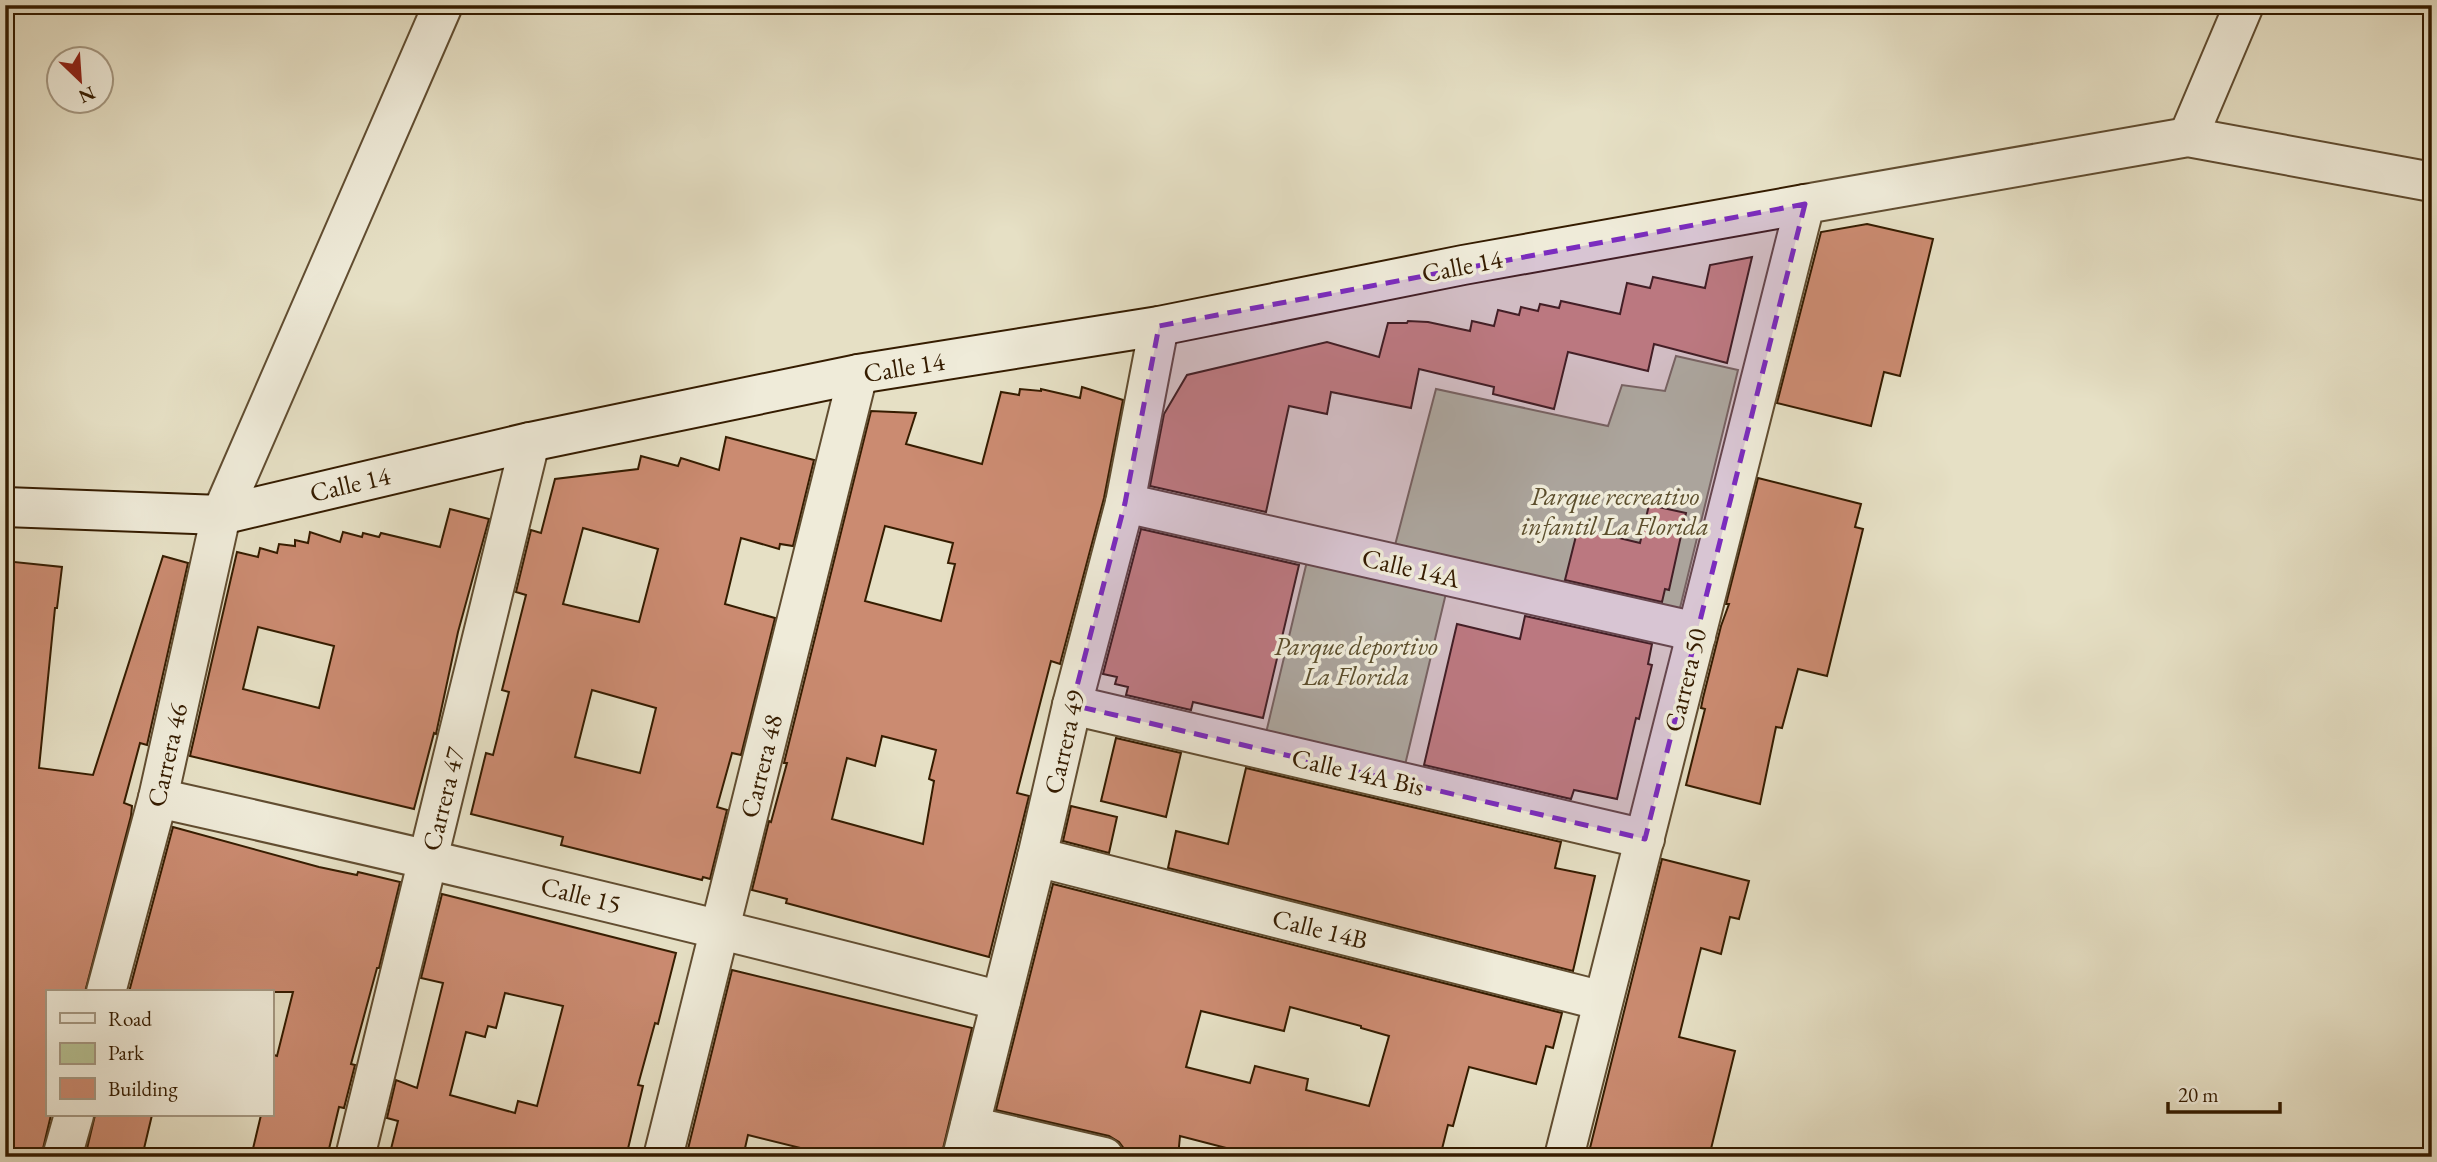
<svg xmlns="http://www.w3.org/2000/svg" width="2437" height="1162" font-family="'EB Garamond',serif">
	<rect width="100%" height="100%" fill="#e6e0c5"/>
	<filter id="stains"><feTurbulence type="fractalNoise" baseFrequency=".00286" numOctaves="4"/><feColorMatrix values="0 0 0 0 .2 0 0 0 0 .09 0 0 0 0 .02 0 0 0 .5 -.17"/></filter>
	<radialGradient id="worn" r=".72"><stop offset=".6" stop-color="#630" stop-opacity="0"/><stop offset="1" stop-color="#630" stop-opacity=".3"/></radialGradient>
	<g fill="#b7c294" stroke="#766f4a" stroke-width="2">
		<path d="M 1676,356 L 1738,370 L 1679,612 L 1394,549 L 1436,389 L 1608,426 L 1622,385 L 1665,391 Z"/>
		<path d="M 1308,557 L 1447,589 L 1405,765 L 1266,733 Z"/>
	</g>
	<g fill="#cb8b71" stroke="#351c00" stroke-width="2" fill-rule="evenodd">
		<path d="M 1867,224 L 1933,239 L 1900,376 L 1884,372 L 1871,426 L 1777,403 L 1821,232 Z"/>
		<path d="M 1752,257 L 1727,363 L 1654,344 L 1648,371 L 1568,352 L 1554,409 L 1493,394 L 1494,387 L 1419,369 L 1411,408 L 1331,392 L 1327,414 L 1289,406 L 1266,512 L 1150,486 L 1164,414 L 1187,375 L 1327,342 L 1379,357 L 1388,323 L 1407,323 L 1408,321 L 1428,322 L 1470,331 L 1472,321 L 1494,326 L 1498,310 L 1519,315 L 1521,307 L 1538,311 L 1540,304 L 1559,308 L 1561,301 L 1620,314 L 1627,283 L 1650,288 L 1653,277 L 1705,288 L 1710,265 Z"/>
		<path d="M 1082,387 L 1123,400 L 1104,498 L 1060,664 L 1051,661 L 1017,793 L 1029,796 L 989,957 L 786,903 L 787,899 L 752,890 L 769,821 L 771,822 L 787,763 L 784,763 L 871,411 L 916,413 L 906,444 L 982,464 L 1001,392 L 1019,395 L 1020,389 L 1041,391 L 1041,389 L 1080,398 ZM 885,526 L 953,543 L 948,563 L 955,564 L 941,621 L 865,601 ZM 882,736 L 936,750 L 929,779 L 934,781 L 923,844 L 832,819 L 847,758 L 875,766 Z"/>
		<path d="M 726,437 L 814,460 L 793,546 L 780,544 L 779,549 L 741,538 L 725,604 L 775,618 L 741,755 L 732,753 L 717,807 L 727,810 L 710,879 L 703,877 L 702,880 L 561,845 L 563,837 L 471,814 L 486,753 L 493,755 L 509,692 L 502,690 L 526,595 L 516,592 L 531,530 L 541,533 L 555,479 L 638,469 L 641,456 L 678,466 L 681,458 L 719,470 ZM 583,528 L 658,549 L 639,622 L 563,604 ZM 592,690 L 656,708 L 640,773 L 575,757 Z"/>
		<path d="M 1758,478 L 1861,504 L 1855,527 L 1863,529 L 1827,676 L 1798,669 L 1782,728 L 1776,727 L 1760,804 L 1686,785 L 1705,709 L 1701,708 L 1703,698 L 1721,626 L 1729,604 L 1726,604 Z"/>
		<path d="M 1649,505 L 1686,513 L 1669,590 L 1665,589 L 1662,602 L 1565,580 L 1578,528 L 1640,543 Z"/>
		<path d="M 450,509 L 489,519 L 458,632 L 436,734 L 434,733 L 414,809 L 190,756 L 237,552 L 258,557 L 260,548 L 277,553 L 279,544 L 295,546 L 295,540 L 308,543 L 310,532 L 340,542 L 343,532 L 362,537 L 363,533 L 379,537 L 381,533 L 440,547 ZM 258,627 L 334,646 L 319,708 L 243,689 Z"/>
		<path d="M 1141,529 L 1299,565 L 1263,718 L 1193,702 L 1191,710 L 1126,695 L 1128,687 L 1115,684 L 1117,677 L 1103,674 Z"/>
		<path d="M 163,556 L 188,563 L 147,745 L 140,743 L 124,803 L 132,806 L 131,816 L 85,992 L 47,992 L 47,1115 L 51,1115 L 41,1157 L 5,1157 L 5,561 L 62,567 L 57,608 L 55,608 L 39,768 L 93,775 Z"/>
		<path d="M 1525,616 L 1652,644 L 1648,664 L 1652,665 L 1639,719 L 1636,718 L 1617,799 L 1574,790 L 1571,799 L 1424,765 L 1457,624 L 1520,639 Z"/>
		<path d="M 1116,738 L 1181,753 L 1166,817 L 1101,801 Z"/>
		<path d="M 1246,768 L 1561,842 L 1555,868 L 1595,876 L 1573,971 L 1168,868 L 1176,831 L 1228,844 Z"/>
		<path d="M 1071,806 L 1117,817 L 1109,853 L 1063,841 Z"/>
		<path d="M 173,827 L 319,867 L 357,875 L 358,872 L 400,882 L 379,968 L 377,968 L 351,1064 L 355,1065 L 344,1108 L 339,1107 L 329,1149 L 322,1149 L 320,1157 L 251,1157 L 261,1115 L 271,1115 L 271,1054 L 277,1056 L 293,992 L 129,992 Z"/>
		<path d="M 1662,859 L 1749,881 L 1739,919 L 1730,917 L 1721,954 L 1701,948 L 1679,1037 L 1735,1051 L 1709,1157 L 1594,1157 L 1595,1153 L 1589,1152 Z"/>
		<path d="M 1053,884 L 1562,1013 L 1553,1048 L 1546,1046 L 1536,1084 L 1469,1067 L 1453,1126 L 1448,1125 L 1440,1157 L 1261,1157 L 1180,1136 L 1178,1157 L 1125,1157 L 1125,1150 L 1119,1142 L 1109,1136 L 996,1110 ZM 1290,1007 L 1361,1026 L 1361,1028 L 1389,1036 L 1369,1106 L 1306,1090 L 1308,1079 L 1255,1066 L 1250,1083 L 1186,1067 L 1201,1011 L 1284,1031 Z"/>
		<path d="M 442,894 L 676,953 L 658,1024 L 655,1023 L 638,1085 L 643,1086 L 626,1157 L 389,1157 L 398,1121 L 387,1118 L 396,1080 L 417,1088 L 443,983 L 421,978 ZM 505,993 L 563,1006 L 537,1106 L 518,1101 L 515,1113 L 450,1095 L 466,1032 L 485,1037 L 488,1026 L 496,1028 Z"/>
		<path d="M 732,970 L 972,1028 L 941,1157 L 837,1157 L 748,1135 L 743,1157 L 686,1157 Z"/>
		<path d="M 95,1115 L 152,1115 L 142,1157 L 85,1157 Z"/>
	</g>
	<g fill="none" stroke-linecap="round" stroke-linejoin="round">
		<g stroke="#614d31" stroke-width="42">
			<g id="street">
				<path d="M 2188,137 L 2244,5"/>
				<path d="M 1125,503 L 1679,628 L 1696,636"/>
				<path d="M 1072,705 L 1645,839"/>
				<path d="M 158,798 C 440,861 721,928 1001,1001"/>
				<path d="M 1037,857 L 1603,1001"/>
				<path d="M 106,992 L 158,798 L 221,515 L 443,5"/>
				<path d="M 970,1126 L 1104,1157"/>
				<path d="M 62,1157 L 74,1115"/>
				<path d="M 355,1157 L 530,442"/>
				<path d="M 663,1157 L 858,374"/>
				<path d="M 962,1157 L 1037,857 L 1072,705 L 1125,503 L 1159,326"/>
				<path d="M 1564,1157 L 1805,204 L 2188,137 L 2432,182"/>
			</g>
		</g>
		<g stroke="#351c00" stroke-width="42">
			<path id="secondary" d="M 5,507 L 221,515 L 530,442 L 858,374 L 1159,326 L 1463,265 L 1805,204"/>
		</g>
		<use href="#street" stroke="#efebd9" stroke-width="38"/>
		<use href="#secondary" stroke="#efebd9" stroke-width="38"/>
	</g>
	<path fill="#7b2cbf" fill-opacity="0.2" stroke="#7b2cbf" stroke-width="5" stroke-dasharray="14 9" stroke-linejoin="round" d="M 1805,204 L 1645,839 L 1072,705 L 1125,503 L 1159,326 Z"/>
	<g text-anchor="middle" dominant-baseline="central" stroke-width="7" stroke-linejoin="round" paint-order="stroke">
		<g font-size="26" fill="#351c00" stroke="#efebd9">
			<text transform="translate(1462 266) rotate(-11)">Calle 14</text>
			<text transform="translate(904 367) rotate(-9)">Calle 14</text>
			<text transform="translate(350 484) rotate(-13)">Calle 14</text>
			<text transform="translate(1411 568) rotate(13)">Calle 14A</text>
			<text transform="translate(1685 680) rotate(-76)">Carrera 50</text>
			<text transform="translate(1064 742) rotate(-77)">Carrera 49</text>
			<text transform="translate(167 755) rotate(-77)">Carrera 46</text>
			<text transform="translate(761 766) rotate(-76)">Carrera 48</text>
			<text transform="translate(1358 772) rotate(13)">Calle 14A Bis</text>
			<text transform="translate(443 799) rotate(-76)">Carrera 47</text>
			<text transform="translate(581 895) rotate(14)">Calle 15</text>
			<text transform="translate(1320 929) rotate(14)">Calle 14B</text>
		</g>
		<g font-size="26" font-style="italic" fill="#5c4e2c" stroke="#efebd9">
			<text x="1615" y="496">Parque recreativo<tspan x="1615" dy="30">infantil La Florida</tspan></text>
			<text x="1356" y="646">Parque deportivo<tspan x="1356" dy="30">La Florida</tspan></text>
		</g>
	</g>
	<rect width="2437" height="1162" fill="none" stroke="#e6e0c5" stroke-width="28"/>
	<rect x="7" y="7" width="2423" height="1148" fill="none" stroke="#351c00" stroke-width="3.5"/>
	<rect x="14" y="14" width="2409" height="1134" fill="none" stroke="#351c00" stroke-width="2"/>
	<rect x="46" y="990" width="228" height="126" fill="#efebd9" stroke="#a59882" stroke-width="2"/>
	<rect x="60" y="1013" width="35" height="10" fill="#efebd9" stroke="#a59882" stroke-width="2"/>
	<text x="108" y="1026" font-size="21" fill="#351c00">Road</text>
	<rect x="60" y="1043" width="35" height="21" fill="#b7c294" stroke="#a59882" stroke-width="2"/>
	<text x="108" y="1060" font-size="21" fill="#351c00">Park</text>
	<rect x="60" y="1078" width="35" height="21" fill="#cb8b71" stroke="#a59882" stroke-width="2"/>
	<text x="108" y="1096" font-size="21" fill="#351c00">Building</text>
	<g transform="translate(80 80) rotate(155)"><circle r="33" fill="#efebd9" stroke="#a59882" stroke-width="2"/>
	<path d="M0-5L12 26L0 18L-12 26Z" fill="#8f2418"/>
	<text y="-10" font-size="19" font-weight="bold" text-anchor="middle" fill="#351c00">N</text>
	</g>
	<path d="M2168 1102v10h112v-10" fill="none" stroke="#351c00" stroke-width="3.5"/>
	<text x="2178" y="1102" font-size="21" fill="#351c00" stroke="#efebd9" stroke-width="5" paint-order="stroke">20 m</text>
	<rect width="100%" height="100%" filter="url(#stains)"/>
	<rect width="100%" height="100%" fill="url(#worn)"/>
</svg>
